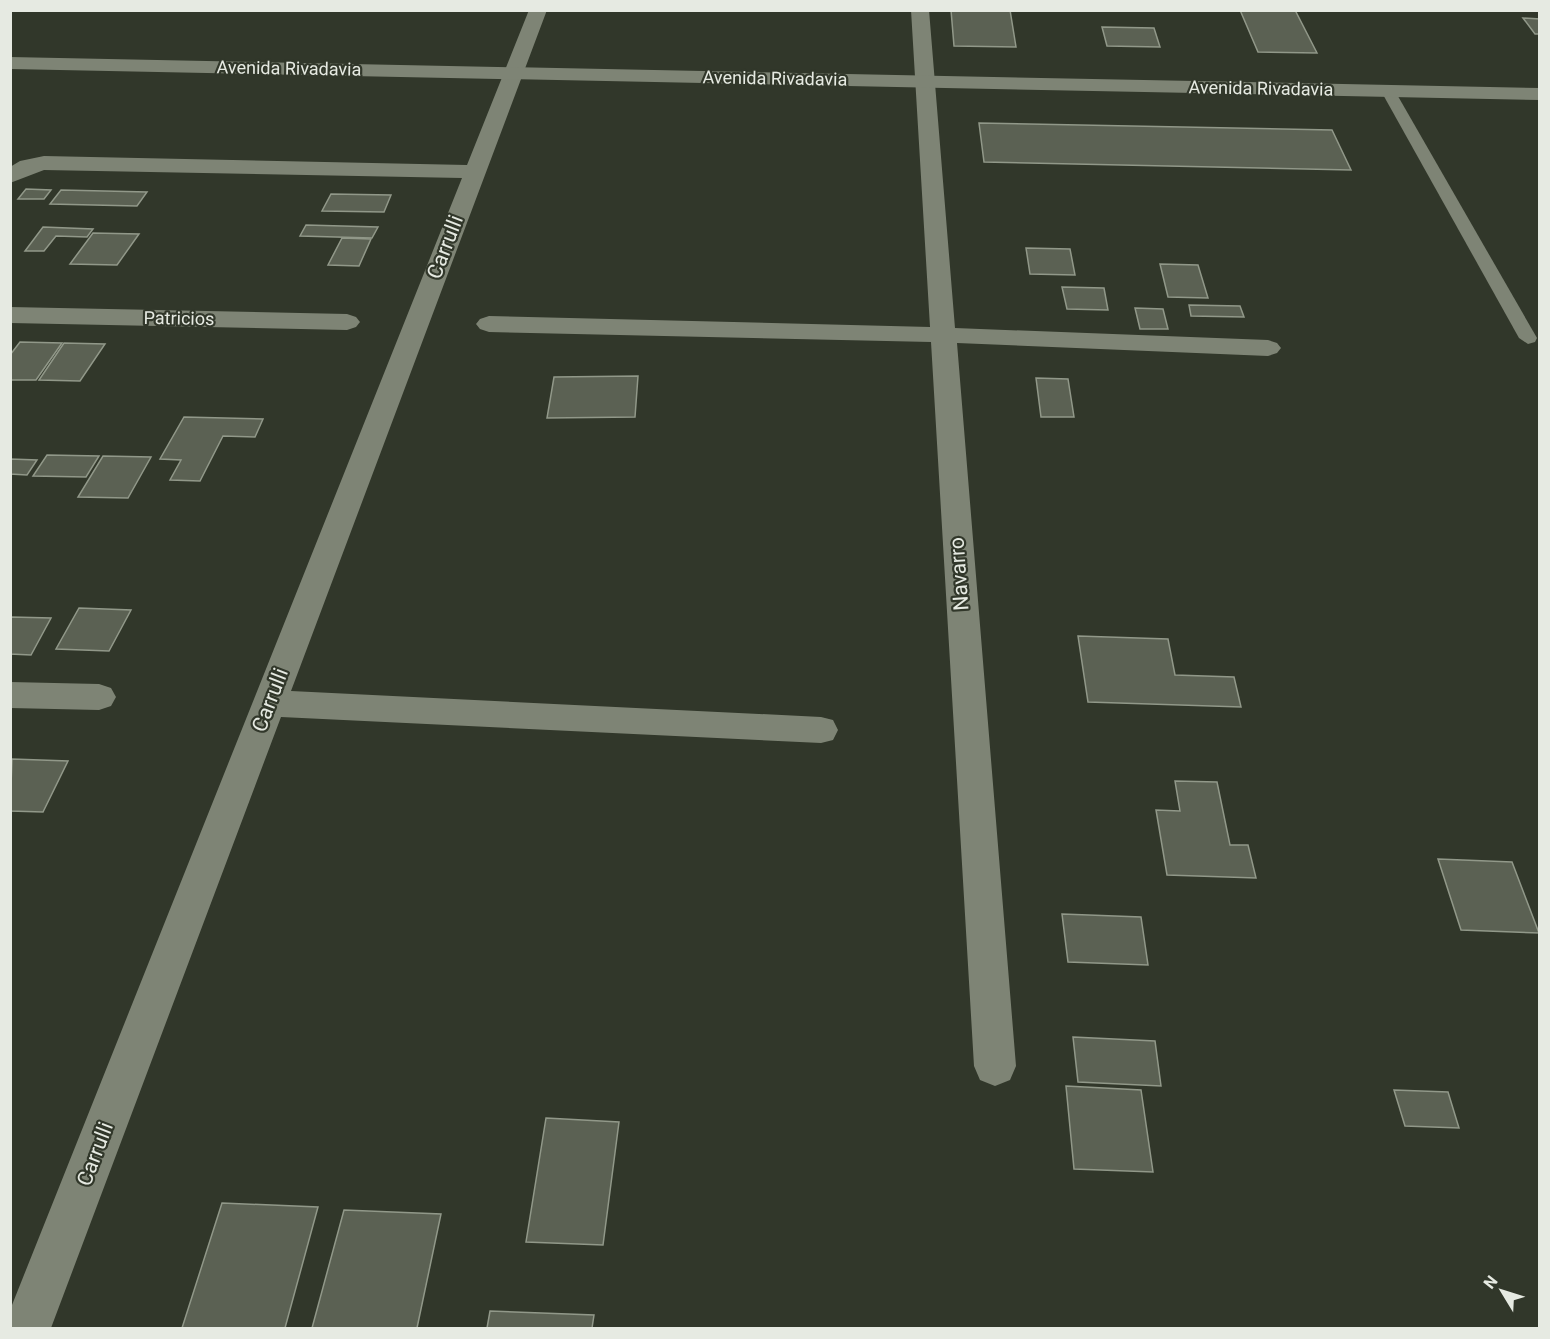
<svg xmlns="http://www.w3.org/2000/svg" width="1550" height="1339" font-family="Roboto,sans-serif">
	<rect width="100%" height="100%" fill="#31372a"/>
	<g fill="#5b6153" stroke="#919889" stroke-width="1.5">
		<path d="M 951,10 L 1010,10 L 1016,47 L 954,46 Z"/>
		<path d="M 1240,10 L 1295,10 L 1317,53 L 1258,52 Z"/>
		<path d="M 1523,18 L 1540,19 L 1540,34 L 1535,34 Z"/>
		<path d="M 1102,27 L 1154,28 L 1160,47 L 1107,46 Z"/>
		<path d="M 979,123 L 1332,130 L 1351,170 L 984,162 Z"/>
		<path d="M 26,189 L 51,190 L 44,199 L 18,199 Z"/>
		<path d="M 61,190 L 147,192 L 137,206 L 50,204 Z"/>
		<path d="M 331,194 L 391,195 L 384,212 L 322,211 Z"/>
		<path d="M 306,225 L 378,227 L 372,238 L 300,236 Z"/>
		<path d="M 43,227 L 93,229 L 87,237 L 56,236 L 44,251 L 25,251 Z"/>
		<path d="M 93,233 L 139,234 L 117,265 L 70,264 Z"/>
		<path d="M 342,238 L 371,239 L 359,266 L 328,265 Z"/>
		<path d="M 1026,248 L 1070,249 L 1075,275 L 1030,274 Z"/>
		<path d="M 1160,264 L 1198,265 L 1208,298 L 1168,297 Z"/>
		<path d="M 1062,287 L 1104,288 L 1108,310 L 1067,309 Z"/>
		<path d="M 1189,305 L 1240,306 L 1244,317 L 1191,316 Z"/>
		<path d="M 1135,308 L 1163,309 L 1168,329 L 1140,329 Z"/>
		<path d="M 20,342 L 62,343 L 36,380 L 10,380 L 10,355 Z"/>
		<path d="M 64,343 L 105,344 L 80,381 L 39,380 Z"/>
		<path d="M 638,376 L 635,417 L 547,418 L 554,377 Z"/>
		<path d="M 1036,378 L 1068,379 L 1074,417 L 1041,417 Z"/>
		<path d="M 184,417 L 263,419 L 255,437 L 223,436 L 200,481 L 170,480 L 181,460 L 160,459 Z"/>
		<path d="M 47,455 L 99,456 L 86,477 L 33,476 Z"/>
		<path d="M 103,456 L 151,457 L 128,498 L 78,497 Z"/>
		<path d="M 10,459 L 37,460 L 27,475 L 10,474 Z"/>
		<path d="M 79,608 L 131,610 L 109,651 L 56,649 Z"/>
		<path d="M 11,617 L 51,618 L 31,655 L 10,654 Z"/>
		<path d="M 1078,636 L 1168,639 L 1175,675 L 1234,677 L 1241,707 L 1088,702 Z"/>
		<path d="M 12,759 L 68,761 L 43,812 L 10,811 Z"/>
		<path d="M 1175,781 L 1217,782 L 1230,845 L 1248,845 L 1256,878 L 1167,875 L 1156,810 L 1180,811 Z"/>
		<path d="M 1438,859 L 1512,862 L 1539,933 L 1461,930 Z"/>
		<path d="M 1062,914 L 1141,917 L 1148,965 L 1068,962 Z"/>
		<path d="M 1073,1037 L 1155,1041 L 1161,1086 L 1078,1082 Z"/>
		<path d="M 1066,1086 L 1141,1090 L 1153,1172 L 1074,1169 Z"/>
		<path d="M 1394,1090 L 1448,1092 L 1459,1128 L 1405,1126 Z"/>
		<path d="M 546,1118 L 619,1122 L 603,1245 L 526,1242 Z"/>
		<path d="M 222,1203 L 318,1207 L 285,1328 L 182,1328 Z"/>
		<path d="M 344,1210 L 441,1214 L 417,1328 L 312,1328 Z"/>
		<path d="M 490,1311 L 594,1315 L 592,1328 L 487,1328 Z"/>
	</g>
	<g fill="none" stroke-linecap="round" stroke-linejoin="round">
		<path fill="#7e8475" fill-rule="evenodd" d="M 1388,87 L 1395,91 L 1537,338 L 1535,342 L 1528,344 L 1519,338 L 1381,91 Z"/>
		<g fill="#7e8475" fill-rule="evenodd">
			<path d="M 529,10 L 547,10 L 291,691 L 821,717 L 833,720 L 838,730 L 833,740 L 821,743 L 281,717 L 51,1328 L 10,1328 L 10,1310 L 462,178 L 44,170 L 10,183 L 10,167 L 20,161 L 44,156 L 467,165 Z"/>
			<path d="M 911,10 L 929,10 L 955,328 L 1268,340 L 1277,343 L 1281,348 L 1277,353 L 1268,356 L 957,343 L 1016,1066 L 1010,1080 L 995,1086 L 980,1080 L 974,1066 L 931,342 L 489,332 L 480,329 L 476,324 L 480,319 L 489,316 L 930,327 Z"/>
			<path d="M 10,307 L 347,314 L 356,317 L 360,322 L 356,327 L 347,330 L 10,323 Z"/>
			<path d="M 10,682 L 99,684 L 111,688 L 116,697 L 111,706 L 99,710 L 10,708 Z"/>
		</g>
		<path fill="#7e8475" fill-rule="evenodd" d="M 10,57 L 1540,88 L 1540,100 L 10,69 Z"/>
	</g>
	<g text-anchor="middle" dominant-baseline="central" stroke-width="4.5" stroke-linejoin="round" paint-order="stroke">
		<g font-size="18" fill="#e6eae2" stroke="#31372a">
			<text transform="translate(289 68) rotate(1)">Avenida Rivadavia</text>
			<text transform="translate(775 78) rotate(1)">Avenida Rivadavia</text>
			<text transform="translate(1261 88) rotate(1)">Avenida Rivadavia</text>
			<text transform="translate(179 318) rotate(1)">Patricios</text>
		</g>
		<g font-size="21" fill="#e6eae2" stroke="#31372a">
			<text transform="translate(445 247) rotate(-69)">Carrulli</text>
			<text transform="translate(959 574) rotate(-94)">Navarro</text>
			<text transform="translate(270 700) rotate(-69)">Carrulli</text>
			<text transform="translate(95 1154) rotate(-69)">Carrulli</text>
		</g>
	</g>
	<rect width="1550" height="1339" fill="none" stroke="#e6eae2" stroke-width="24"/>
	<g transform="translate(1502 1291) rotate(308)" stroke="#31372a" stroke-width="4.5" paint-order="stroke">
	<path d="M0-4.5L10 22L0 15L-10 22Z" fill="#e6eae2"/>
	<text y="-9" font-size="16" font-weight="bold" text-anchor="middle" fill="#e6eae2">N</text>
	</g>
</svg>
